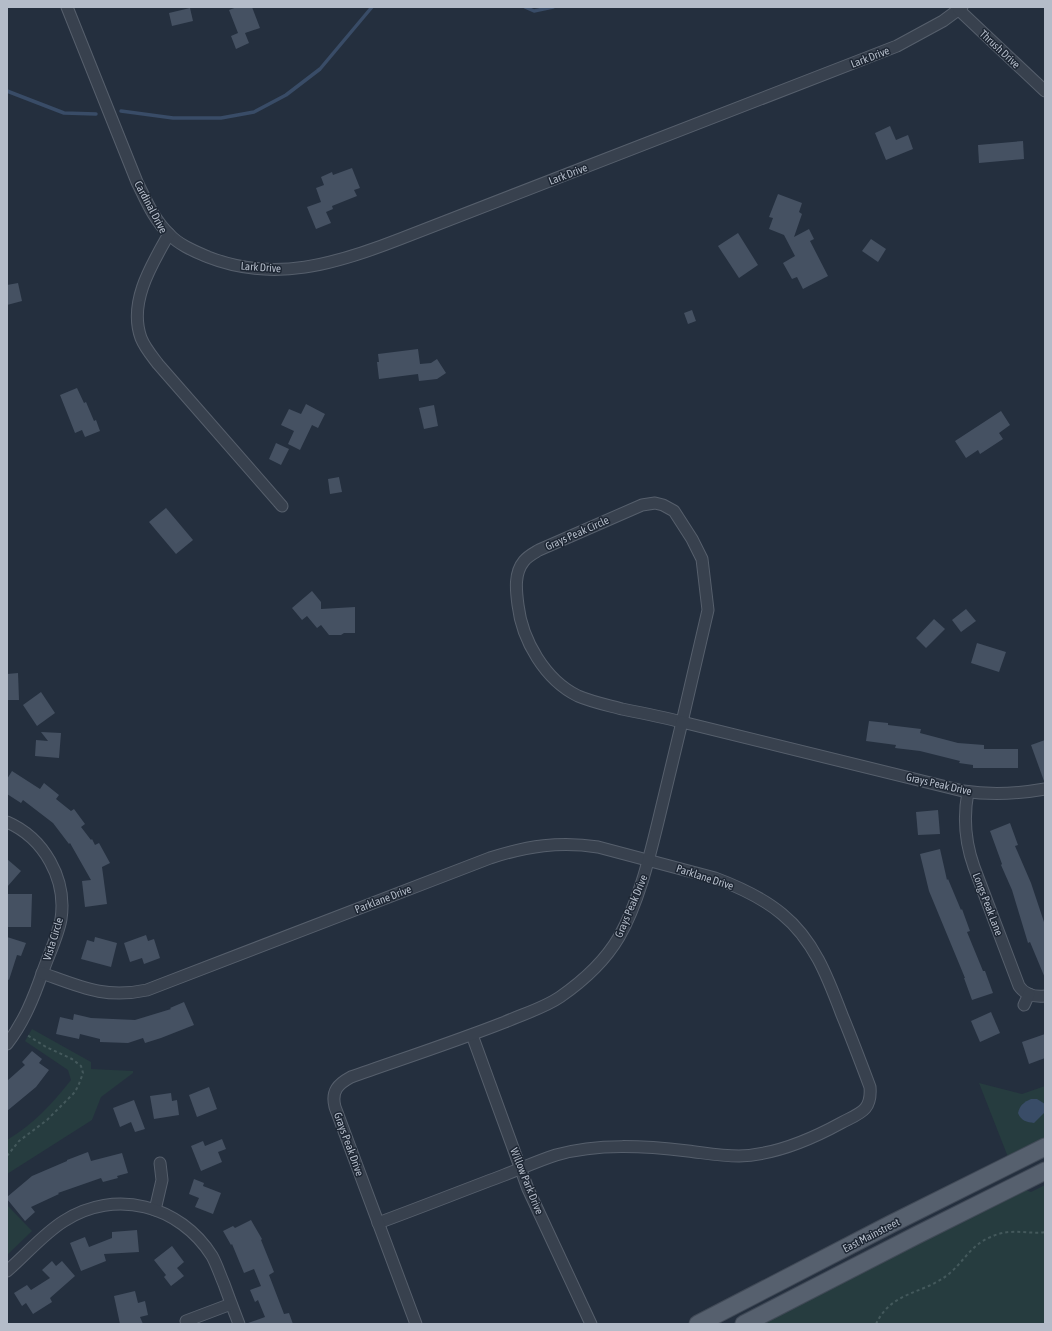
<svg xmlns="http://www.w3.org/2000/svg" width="1052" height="1331" font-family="'Asap Condensed',sans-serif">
	<rect width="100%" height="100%" fill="#242f3e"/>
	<g fill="#263c3f">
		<path d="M 32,1029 L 91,1062 L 91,1069 L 133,1071 L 133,1073 L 101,1097 L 92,1120 L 7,1174 L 7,1140 C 34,1124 52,1104 71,1080 L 68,1070 L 25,1041 Z"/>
		<path d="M 979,1083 L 1022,1094 L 1045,1086 L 1045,1138 L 1008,1157 Z"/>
		<path d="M 1045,1185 L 1045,1324 L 760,1324 L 1023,1189 L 1031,1192 Z"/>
		<path d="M 7,1205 L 32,1231 L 7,1255 Z"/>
	</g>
	<path fill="#394c67" d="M 1031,1099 L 1037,1099 L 1045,1104 L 1045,1112 L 1034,1123 C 1027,1122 1021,1121 1018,1113 C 1020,1105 1024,1102 1031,1099 Z"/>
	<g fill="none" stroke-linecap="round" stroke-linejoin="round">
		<g stroke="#394c67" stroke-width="3.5">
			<path d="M 525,7 L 534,11 L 553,7"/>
			<path d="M 7,91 L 64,113 L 96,114"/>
			<path d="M 121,111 L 173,118 L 221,118 L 254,112 L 286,95 L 320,69 L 372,7"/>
		</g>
	</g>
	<g fill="#455162">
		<path d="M 237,7 L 252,7 L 260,28 L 245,33 L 249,43 L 236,49 L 231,36 L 238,33 L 229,10 Z"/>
		<path d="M 190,8 L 193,21 L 172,26 L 169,13 Z"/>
		<path d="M 890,126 L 896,140 L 908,135 L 913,149 L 886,160 L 875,133 Z"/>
		<path d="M 1023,141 L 1024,159 L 979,163 L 978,145 Z"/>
		<path d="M 352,168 L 360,188 L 354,190 L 357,196 L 332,206 L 333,209 L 326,212 L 331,223 L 316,229 L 307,207 L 321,202 L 316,188 L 324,185 L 321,177 L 332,172 L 333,175 Z"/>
		<path d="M 778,194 L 802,203 L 799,212 L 802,214 L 794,237 L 809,229 L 814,239 L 810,241 L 828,276 L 803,289 L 797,277 L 792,279 L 783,263 L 795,256 L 784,235 L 769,229 L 773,218 L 769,217 Z"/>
		<path d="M 738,233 L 758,265 L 739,278 L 718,246 Z"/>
		<path d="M 871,239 L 886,249 L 878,262 L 862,251 Z"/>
		<path d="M 18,283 L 22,301 L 7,305 L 7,285 Z"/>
		<path d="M 692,310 L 696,321 L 688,324 L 684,313 Z"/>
		<path d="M 418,349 L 420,364 L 431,363 L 437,359 L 446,373 L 437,379 L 419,381 L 418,374 L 379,379 L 377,362 L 379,362 L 378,354 Z"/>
		<path d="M 77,388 L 84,403 L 86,402 L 94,421 L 96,420 L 100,431 L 85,437 L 82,430 L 75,433 L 60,395 Z"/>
		<path d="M 306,404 L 325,414 L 318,428 L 312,425 L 300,450 L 288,444 L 294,431 L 281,425 L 289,409 L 301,414 Z"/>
		<path d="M 434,405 L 438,426 L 424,429 L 419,408 Z"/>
		<path d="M 1001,411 L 1010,425 L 999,433 L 1003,439 L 980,454 L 978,450 L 966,458 L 955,441 Z"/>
		<path d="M 276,443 L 289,449 L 281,465 L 269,459 Z"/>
		<path d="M 339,477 L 342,492 L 330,494 L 328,479 Z"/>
		<path d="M 166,508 L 193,540 L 176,554 L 149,522 Z"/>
		<path d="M 312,591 L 321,602 L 321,609 L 355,607 L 355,633 L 344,633 L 341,635 L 329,635 L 321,625 L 317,628 L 307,616 L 302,620 L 292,608 Z"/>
		<path d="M 966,609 L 976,621 L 961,632 L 952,620 Z"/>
		<path d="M 934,619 L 945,629 L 926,648 L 916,638 Z"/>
		<path d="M 977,643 L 1006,652 L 999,672 L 971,663 Z"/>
		<path d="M 18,673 L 19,700 L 7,700 L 7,674 Z"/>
		<path d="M 41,692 L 55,713 L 37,726 L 23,705 Z"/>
		<path d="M 869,721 L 888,723 L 888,725 L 921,729 L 920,733 L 958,743 L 984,745 L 984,749 L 1018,749 L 1018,768 L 973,768 L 973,765 L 959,763 L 960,761 L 920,751 L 895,748 L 896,745 L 866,741 Z"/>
		<path d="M 41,732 L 61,733 L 59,758 L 35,756 L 36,740 L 48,741 Z"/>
		<path d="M 1045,740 L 1045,780 L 1044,781 L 1031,745 Z"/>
		<path d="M 12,771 L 40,789 L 44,783 L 59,795 L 56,799 L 71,811 L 74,809 L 85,824 L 81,827 L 91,840 L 92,839 L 95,845 L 99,843 L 110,863 L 102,867 L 107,904 L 85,907 L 82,881 L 91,880 L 70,843 L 69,844 L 53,823 L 23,800 L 21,803 L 7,794 L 7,779 Z"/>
		<path d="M 938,810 L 940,834 L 918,835 L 916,812 Z"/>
		<path d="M 1010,823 L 1018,845 L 1015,846 L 1031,883 L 1045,925 L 1045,978 L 1030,942 L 1028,943 L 1012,890 L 1001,865 L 1002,864 L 990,831 Z"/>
		<path d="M 940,849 L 947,880 L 948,879 L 961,910 L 962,909 L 970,931 L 967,932 L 983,971 L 985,971 L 993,993 L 972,1000 L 964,978 L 965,978 L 929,891 L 920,854 Z"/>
		<path d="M 7,859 L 21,871 L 7,887 Z"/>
		<path d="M 7,894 L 32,894 L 31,927 L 7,927 Z"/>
		<path d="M 146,935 L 148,941 L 154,939 L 160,958 L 144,964 L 142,958 L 130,962 L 124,943 Z"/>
		<path d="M 7,937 L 26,943 L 21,956 L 17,955 L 9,980 L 7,979 Z"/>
		<path d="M 95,937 L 117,943 L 111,967 L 81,959 L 87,940 L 94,942 Z"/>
		<path d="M 184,1002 L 194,1025 L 161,1038 L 145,1043 L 143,1038 L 128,1043 L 100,1042 L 100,1039 L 80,1034 L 79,1039 L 56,1034 L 60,1017 L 73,1020 L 74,1014 L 91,1018 L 135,1020 L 171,1009 L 170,1008 Z"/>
		<path d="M 991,1012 L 1000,1033 L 980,1042 L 971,1021 Z"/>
		<path d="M 1045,1034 L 1045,1058 L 1029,1064 L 1022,1042 Z"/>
		<path d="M 32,1051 L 42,1059 L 39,1063 L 49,1070 L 36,1087 L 7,1111 L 7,1081 L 25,1065 L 22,1062 Z"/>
		<path d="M 209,1087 L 217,1109 L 197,1117 L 189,1095 Z"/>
		<path d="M 171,1093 L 172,1101 L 177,1100 L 179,1115 L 154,1119 L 150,1096 Z"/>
		<path d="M 134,1100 L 145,1129 L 135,1132 L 131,1122 L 120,1127 L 113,1108 Z"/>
		<path d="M 222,1139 L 226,1149 L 218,1152 L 222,1162 L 201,1171 L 191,1146 L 203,1141 L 205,1146 Z"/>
		<path d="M 88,1152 L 91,1161 L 122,1153 L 128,1173 L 117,1176 L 118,1178 L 103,1182 L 101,1178 L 58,1193 L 59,1194 L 31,1207 L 35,1212 L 25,1221 L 7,1199 L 7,1197 L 32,1176 L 67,1161 L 67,1160 Z"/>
		<path d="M 194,1179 L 204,1183 L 203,1186 L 221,1193 L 213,1214 L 195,1207 L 199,1198 L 189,1194 Z"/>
		<path d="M 251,1220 L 262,1239 L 261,1240 L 274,1272 L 269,1275 L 284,1314 L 289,1313 L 293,1324 L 248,1324 L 248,1323 L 265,1317 L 258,1300 L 255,1302 L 250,1290 L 261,1286 L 254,1269 L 244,1273 L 232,1244 L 231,1245 L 223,1231 L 233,1226 L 235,1228 Z"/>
		<path d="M 137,1230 L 139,1252 L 104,1254 L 106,1261 L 81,1271 L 70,1243 L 85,1237 L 89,1247 L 112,1238 L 112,1232 Z"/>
		<path d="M 172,1246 L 184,1262 L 177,1268 L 184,1276 L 171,1286 L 164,1277 L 166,1275 L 154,1260 Z"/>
		<path d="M 52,1261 L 56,1266 L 62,1261 L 75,1276 L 50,1298 L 52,1302 L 33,1314 L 26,1303 L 22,1306 L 14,1293 L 27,1285 L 31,1290 L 50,1278 L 42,1270 Z"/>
		<path d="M 135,1291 L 138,1303 L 145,1301 L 148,1315 L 140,1317 L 143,1324 L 120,1324 L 114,1296 Z"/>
	</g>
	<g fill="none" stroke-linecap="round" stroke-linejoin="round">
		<g stroke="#565f6c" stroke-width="13">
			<g id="street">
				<path d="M 67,7 L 137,182 C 146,200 154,220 169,234 C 179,245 194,251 208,257 C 274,283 336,264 400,239 L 897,46 L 943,21 L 962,7"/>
				<path d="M 959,10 L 1045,91"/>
				<path d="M 169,234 C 152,264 128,302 141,338 C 145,348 152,356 158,364 L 282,506"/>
				<path d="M 655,503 L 663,505 L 674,511 L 692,539 L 702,559 L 708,610 L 682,722 C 662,717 642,713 622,709 C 607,705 592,702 578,696 C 545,680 522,640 518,605 C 516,590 514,573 524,561 C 528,556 534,553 539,550 L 642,505 Z"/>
				<path d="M 968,792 C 963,818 965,842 974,867 L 1019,986 C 1025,995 1035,997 1045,996"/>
				<path d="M 7,822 C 44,838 67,879 61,919 C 58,936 49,954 43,971 C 34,997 24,1022 7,1044"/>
				<path d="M 42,973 C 81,987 105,999 147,990 L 490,858 C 527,846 560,841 598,847 L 715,878 C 739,887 763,898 782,914 C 814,940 828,978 842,1015 C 852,1039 861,1063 870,1087 C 872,1111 860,1113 841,1123 C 810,1140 775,1155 739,1156 C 721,1156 705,1153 688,1151 C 645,1146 598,1143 556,1155 C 537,1161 518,1170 499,1177 C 459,1192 419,1208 378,1223"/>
				<path d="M 1024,1005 L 1029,994"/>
				<path d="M 472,1035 L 528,1189 L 591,1324"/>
				<path d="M 155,1210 L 162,1180 L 160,1163"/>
				<path d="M 7,1271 C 26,1255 43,1234 64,1221 C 115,1188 180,1205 212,1256 C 217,1265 220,1275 224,1284 C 229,1298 234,1311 239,1324"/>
				<path d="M 186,1321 L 231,1304"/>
				<path d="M 416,1324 L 335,1107 C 331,1091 338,1084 351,1077 C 402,1059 454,1042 505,1022 C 523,1014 544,1008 560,997 C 583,981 605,961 619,937 C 638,904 649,859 658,822 C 666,789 674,755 682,722 L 963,791 C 990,795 1017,794 1045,789"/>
			</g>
		</g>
		<g stroke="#414a57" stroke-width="19">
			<g id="primary">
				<path d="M 698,1324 L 891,1224 L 1045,1147"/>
				<path d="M 744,1324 L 917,1235 L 1045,1171"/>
			</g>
		</g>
		<g stroke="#44595c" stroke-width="2" stroke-dasharray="3 3" stroke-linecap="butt">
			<path d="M 7,1156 L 19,1141 L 47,1120 L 75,1092 L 79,1084 L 83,1073 L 81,1066 L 72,1059 L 46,1047 L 27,1035"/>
			<path d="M 876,1324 C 892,1290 924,1295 950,1273 C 964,1261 972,1244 991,1237 C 997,1234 1004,1232 1011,1232 C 1023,1231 1034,1234 1045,1232"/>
		</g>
		<use href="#street" stroke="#38414e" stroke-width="11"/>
		<use href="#primary" stroke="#56606e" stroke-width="17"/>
	</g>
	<g text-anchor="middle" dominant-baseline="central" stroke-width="3" stroke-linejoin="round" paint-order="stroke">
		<g font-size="11" fill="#b4bcc9" stroke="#1d2633">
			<text transform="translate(1000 49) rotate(43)">Thrush Drive</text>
			<text transform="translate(870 57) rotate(-21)">Lark Drive</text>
			<text transform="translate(568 174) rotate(-21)">Lark Drive</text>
			<text transform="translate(151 207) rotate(62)">Cardinal Drive</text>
			<text transform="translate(261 267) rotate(4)">Lark Drive</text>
			<text transform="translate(577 533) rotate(-24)">Grays Peak Circle</text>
			<text transform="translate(939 784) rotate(13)">Grays Peak Drive</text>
			<text transform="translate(705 877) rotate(18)">Parklane Drive</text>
			<text transform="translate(383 899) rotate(-21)">Parklane Drive</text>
			<text transform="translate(988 904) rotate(69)">Longs Peak Lane</text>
			<text transform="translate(631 906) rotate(-67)">Grays Peak Drive</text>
			<text transform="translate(53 939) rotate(-73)">Vista Circle</text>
			<text transform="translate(349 1144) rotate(70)">Grays Peak Drive</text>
			<text transform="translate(527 1181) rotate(68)">Willow Park Drive</text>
			<text transform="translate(871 1235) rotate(-27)">East Mainstreet</text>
		</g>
	</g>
	<rect width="1052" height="1331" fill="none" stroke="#b4bcc9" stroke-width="16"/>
</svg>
